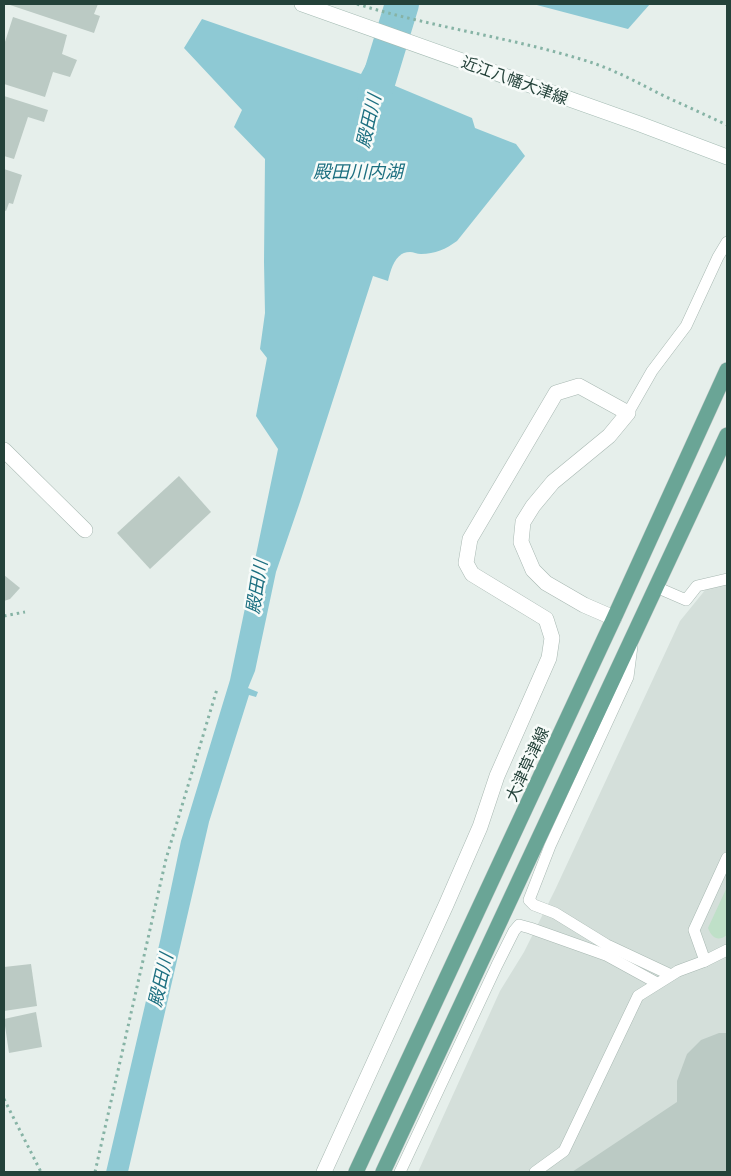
<svg xmlns="http://www.w3.org/2000/svg" width="731" height="1176" font-family="'Open Sans','Noto Sans JP',sans-serif">
	<rect width="100%" height="100%" fill="#e6efeb"/>
	<path fill="#d4dfda" d="M 727,584 L 727,1172 L 418,1172 L 500,991 L 524,952 L 555,890 L 680,621 L 706,589 Z"/>
	<path fill="#bfe0c8" d="M 727,887 L 727,935 C 718,942 712,938 708,928 Z"/>
	<g fill="#8ec9d4">
		<path d="M 533,4 L 650,4 L 628,29 Z"/>
		<path d="M 202,19 L 361,74 L 375,48 L 397,56 L 393,85 L 472,118 L 475,128 L 516,144 L 525,156 L 457,241 C 446,249 435,254 421,254 C 417,254 413,252 410,252 C 395,252 391,269 388,281 L 373,276 L 300,502 L 276,572 L 255,671 L 248,688 L 258,692 L 256,697 L 249,695 L 209,822 L 128,1172 L 106,1172 L 160,941 L 181,841 L 230,680 L 278,449 L 256,416 L 267,358 L 260,349 L 265,313 L 264,262 L 265,159 L 234,127 L 242,110 L 184,48 Z"/>
	</g>
	<g fill="none" stroke-linecap="round" stroke-linejoin="round">
		<path stroke="#8ec9d4" stroke-width="34" d="M 374,96 L 402,4"/>
	</g>
	<g fill="#bbcac4">
		<path d="M 7,4 L 98,4 L 94,14 L 100,16 L 94,33 Z"/>
		<path d="M 13,17 L 67,35 L 62,54 L 77,60 L 70,77 L 53,72 L 45,97 L 4,84 L 4,45 Z"/>
		<path d="M 4,96 L 48,110 L 44,122 L 28,117 L 14,159 L 4,156 Z"/>
		<path d="M 4,169 L 22,175 L 13,204 L 9,203 L 6,211 L 4,210 Z"/>
		<path d="M 179,476 L 211,512 L 150,569 L 117,533 Z"/>
		<path d="M 4,575 L 20,588 L 10,599 L 4,601 Z"/>
		<path d="M 31,964 L 37,1006 L 4,1011 L 4,967 Z"/>
		<path d="M 36,1012 L 42,1047 L 9,1053 L 4,1019 Z"/>
		<path d="M 719,1033 L 727,1033 L 727,1172 L 572,1172 L 677,1102 L 677,1081 L 687,1054 L 701,1040 Z"/>
	</g>
	<g fill="none" stroke-linecap="round" stroke-linejoin="round">
		<g stroke="#a8b8b2" stroke-width="12">
			<g id="lane">
				<path d="M 628,413 L 652,371 L 686,326 L 718,257 L 727,242"/>
				<path d="M 656,587 L 686,600 L 697,586 L 727,579"/>
				<path d="M 632,646 L 628,677 L 550,846 L 529,900 L 534,905 L 555,913 L 607,945 L 671,975"/>
				<path d="M 705,961 L 694,930 L 727,858"/>
				<path d="M 400,1172 L 497,965 L 514,931 L 519,925 L 530,928 L 606,955 L 657,983"/>
				<path d="M 535,1172 L 564,1151 L 638,996 L 678,971 L 705,961 L 727,950"/>
			</g>
		</g>
		<g stroke="#a8b8b2" stroke-width="16">
			<g id="street">
				<path d="M 4,450 L 85,530"/>
				<path d="M 324,1172 L 446,905 L 480,827 L 497,776 L 549,658 L 552,638 L 546,619 L 472,574 L 466,563 L 470,539 L 556,393 L 579,386 L 628,413 L 609,436 L 553,482 L 533,506 L 523,522 L 521,542 L 533,570 L 546,583 L 584,605 L 614,618"/>
			</g>
		</g>
		<g stroke="#a4bbb3" stroke-width="16">
			<path id="secondary" d="M 302,4 L 637,123 L 727,157"/>
		</g>
		<g stroke="#c2cac8" stroke-width="16">
			<g id="primary">
				<path d="M 356,1172 L 614,618 L 727,370"/>
				<path d="M 383,1172 L 727,435"/>
			</g>
		</g>
		<g stroke="#86b3a5" stroke-width="3" stroke-dasharray="2.5 4" stroke-linecap="butt">
			<path d="M 357,4 C 434,28 516,38 593,63 C 616,71 637,82 658,93 C 681,104 704,114 727,125"/>
			<path d="M 4,616 L 25,612"/>
			<path d="M 4,1099 L 41,1172"/>
			<path d="M 95,1172 L 166,859 L 217,689"/>
		</g>
		<use href="#lane" stroke="#fff" stroke-width="11"/>
		<use href="#street" stroke="#fff" stroke-width="15"/>
		<use href="#secondary" stroke="#fff" stroke-width="15"/>
		<use href="#primary" stroke="#6aa596" stroke-width="15"/>
	</g>
	<g text-anchor="middle" dominant-baseline="central" stroke-width="5" stroke-linejoin="round" paint-order="stroke">
		<g font-size="16" fill="#24423a" stroke="#f7fbf9">
			<text transform="translate(515 80) rotate(20)">近江八幡大津線</text>
			<text transform="translate(527 764) rotate(-65)">大津草津線</text>
		</g>
		<g font-size="18" font-style="italic" fill="#1c6f80" stroke="#f7fbf9">
			<text transform="translate(368 121) rotate(-77)">殿田川</text>
			<text x="358" y="171">殿田川内湖</text>
			<text transform="translate(256 587) rotate(-81)">殿田川</text>
			<text transform="translate(160 980) rotate(-77)">殿田川</text>
		</g>
	</g>
	<rect width="731" height="1176" fill="none" stroke="#24423a" stroke-width="10"/>
</svg>
